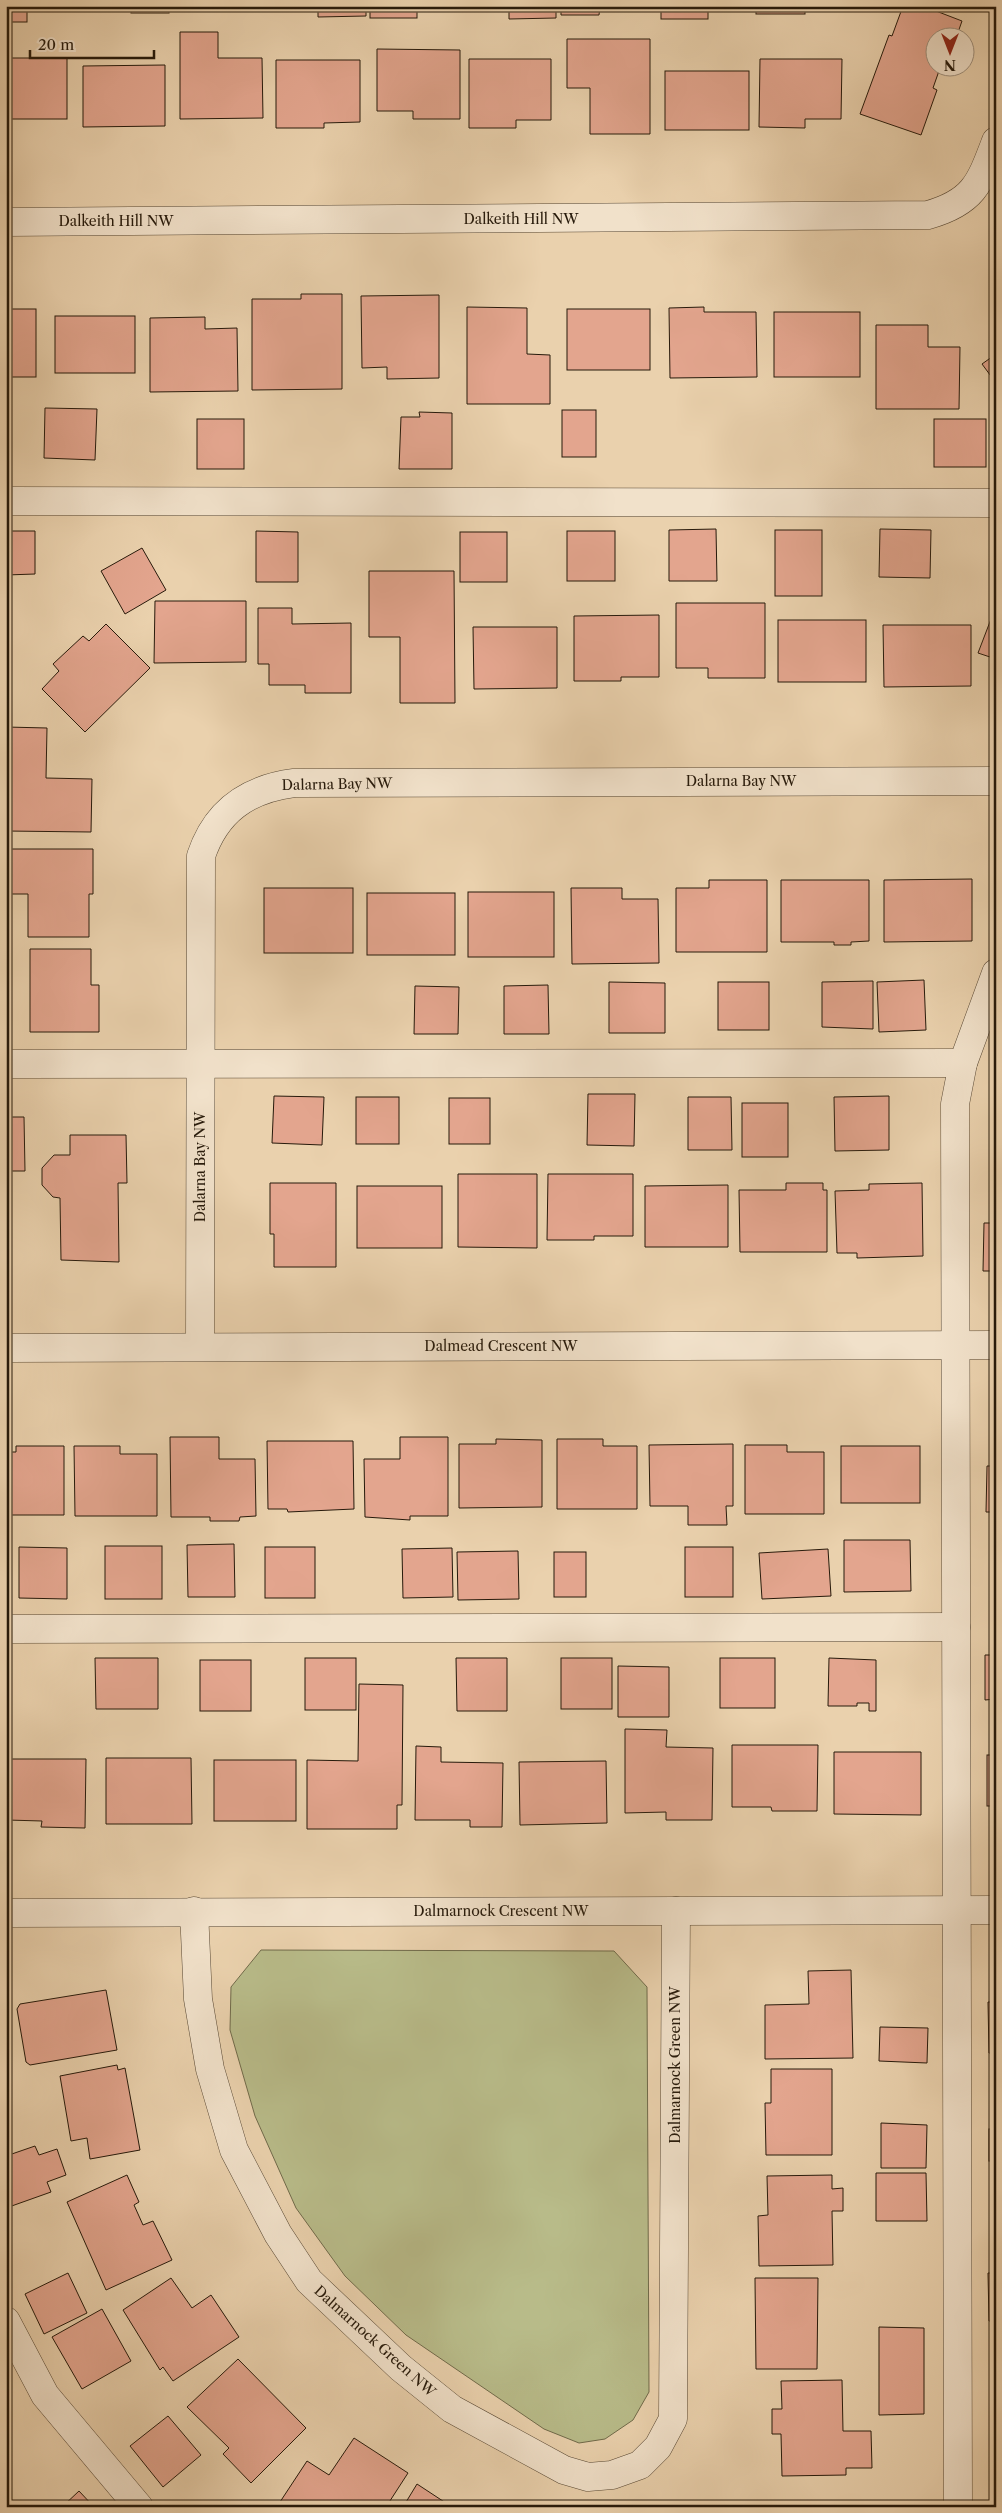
<svg xmlns="http://www.w3.org/2000/svg" width="1002" height="2513" font-family="'Libre Caslon Text',serif">
	<rect width="100%" height="100%" fill="#ead1ad"/>
	<filter id="stains"><feTurbulence type="fractalNoise" baseFrequency=".004" numOctaves="4"/><feColorMatrix values="0 0 0 0 .2 0 0 0 0 .09 0 0 0 0 .02 0 0 0 .5 -.17"/></filter>
	<radialGradient id="worn" r=".72"><stop offset=".6" stop-color="#630" stop-opacity="0"/><stop offset="1" stop-color="#630" stop-opacity=".3"/></radialGradient>
	<path fill="#b8bb89" stroke="#706a4a" d="M 261,1950 L 614,1951 L 647,1987 L 649,2392 L 633,2420 L 605,2439 L 579,2443 L 544,2429 L 406,2335 L 345,2276 L 296,2208 L 255,2116 L 230,2030 L 231,1987 Z"/>
	<g fill="#e3a58e" stroke="#271a0b">
		<rect x="6" y="6" width="21" height="16"/>
		<rect x="131" y="6" width="38" height="7"/>
		<path d="M 318,6 L 366,6 L 366,16 L 318,17 Z"/>
		<rect x="370" y="6" width="47" height="12"/>
		<path d="M 509,6 L 556,6 L 556,18 L 509,19 Z"/>
		<path d="M 561,6 L 600,6 L 599,15 L 561,15 Z"/>
		<rect x="661" y="6" width="47" height="13"/>
		<rect x="756" y="6" width="49" height="8"/>
		<path d="M 903,6 L 923,6 L 962,21 L 956,38 L 934,38 L 934,68 L 940,68 L 933,88 L 937,90 L 921,135 L 860,114 L 889,35 L 892,36 Z"/>
		<path d="M 180,32 L 218,32 L 218,58 L 262,58 L 263,118 L 180,119 Z"/>
		<path d="M 567,39 L 650,39 L 650,134 L 590,134 L 590,88 L 567,88 Z"/>
		<path d="M 377,49 L 460,50 L 460,119 L 413,119 L 413,111 L 377,111 Z"/>
		<rect x="6" y="58" width="61" height="61"/>
		<path d="M 469,59 L 551,59 L 551,120 L 516,120 L 516,128 L 469,128 Z"/>
		<path d="M 760,59 L 842,59 L 841,119 L 805,119 L 805,128 L 759,127 Z"/>
		<path d="M 276,60 L 360,60 L 360,122 L 324,123 L 324,128 L 276,128 Z"/>
		<path d="M 165,65 L 165,126 L 83,127 L 83,66 Z"/>
		<rect x="665" y="71" width="84" height="59"/>
		<path d="M 301,294 L 342,294 L 342,389 L 252,390 L 252,299 L 301,299 Z"/>
		<path d="M 439,295 L 439,378 L 387,379 L 387,367 L 362,368 L 361,296 Z"/>
		<path d="M 467,307 L 527,308 L 527,354 L 550,355 L 550,404 L 467,404 Z"/>
		<path d="M 704,307 L 704,312 L 756,312 L 757,377 L 670,378 L 669,308 Z"/>
		<rect x="6" y="309" width="30" height="68"/>
		<rect x="567" y="309" width="83" height="61"/>
		<rect x="774" y="312" width="86" height="65"/>
		<rect x="55" y="316" width="80" height="57"/>
		<path d="M 205,317 L 205,329 L 237,328 L 238,391 L 150,392 L 150,318 Z"/>
		<path d="M 876,325 L 928,325 L 928,347 L 960,347 L 959,409 L 876,409 Z"/>
		<path d="M 996,354 L 996,383 L 982,364 Z"/>
		<path d="M 45,408 L 97,409 L 95,460 L 44,458 Z"/>
		<rect x="562" y="410" width="34" height="47"/>
		<path d="M 419,412 L 452,413 L 452,469 L 399,469 L 401,417 L 420,417 Z"/>
		<rect x="197" y="419" width="47" height="50"/>
		<rect x="934" y="419" width="52" height="48"/>
		<path d="M 716,529 L 717,581 L 669,581 L 669,530 Z"/>
		<path d="M 880,529 L 931,530 L 930,578 L 879,577 Z"/>
		<rect x="775" y="530" width="47" height="66"/>
		<path d="M 6,531 L 35,531 L 35,574 L 6,575 Z"/>
		<path d="M 256,531 L 298,532 L 298,582 L 256,582 Z"/>
		<rect x="567" y="531" width="48" height="50"/>
		<rect x="460" y="532" width="47" height="50"/>
		<path d="M 142,548 L 166,590 L 125,614 L 101,571 Z"/>
		<path d="M 369,571 L 454,571 L 455,703 L 400,703 L 400,637 L 369,637 Z"/>
		<path d="M 155,601 L 246,601 L 246,662 L 154,663 Z"/>
		<path d="M 676,603 L 765,603 L 765,678 L 708,678 L 708,668 L 676,668 Z"/>
		<path d="M 996,606 L 996,659 L 978,653 Z"/>
		<path d="M 258,608 L 292,608 L 292,624 L 351,623 L 351,693 L 305,693 L 305,685 L 269,685 L 269,664 L 258,664 Z"/>
		<path d="M 659,615 L 659,677 L 621,677 L 621,681 L 574,681 L 574,616 Z"/>
		<rect x="778" y="620" width="88" height="62"/>
		<path d="M 106,624 L 150,668 L 85,732 L 42,689 L 59,671 L 53,664 L 83,636 L 89,641 Z"/>
		<path d="M 883,625 L 971,625 L 971,686 L 884,687 Z"/>
		<path d="M 473,627 L 557,627 L 557,688 L 474,689 Z"/>
		<path d="M 6,727 L 47,728 L 46,778 L 92,779 L 91,832 L 6,831 Z"/>
		<path d="M 6,849 L 93,849 L 93,894 L 89,894 L 89,937 L 28,937 L 28,894 L 6,894 Z"/>
		<path d="M 972,879 L 972,941 L 884,942 L 884,880 Z"/>
		<path d="M 709,880 L 767,880 L 767,952 L 676,952 L 676,888 L 709,888 Z"/>
		<path d="M 781,880 L 869,880 L 869,941 L 851,942 L 851,945 L 834,945 L 834,942 L 781,942 Z"/>
		<rect x="264" y="888" width="89" height="65"/>
		<path d="M 571,888 L 622,888 L 622,899 L 658,899 L 659,963 L 572,964 Z"/>
		<rect x="468" y="892" width="86" height="65"/>
		<rect x="367" y="893" width="88" height="62"/>
		<path d="M 30,949 L 91,949 L 91,985 L 99,985 L 99,1032 L 30,1032 Z"/>
		<path d="M 924,980 L 926,1030 L 879,1032 L 877,982 Z"/>
		<path d="M 873,981 L 873,1029 L 822,1027 L 822,982 Z"/>
		<path d="M 609,982 L 665,983 L 665,1033 L 609,1033 Z"/>
		<rect x="718" y="982" width="51" height="48"/>
		<path d="M 548,985 L 549,1034 L 504,1034 L 504,986 Z"/>
		<path d="M 415,986 L 459,987 L 458,1034 L 414,1034 Z"/>
		<path d="M 588,1094 L 635,1094 L 634,1146 L 587,1145 Z"/>
		<path d="M 274,1096 L 324,1097 L 322,1145 L 272,1143 Z"/>
		<path d="M 889,1096 L 889,1150 L 835,1151 L 834,1097 Z"/>
		<rect x="356" y="1097" width="43" height="47"/>
		<path d="M 688,1097 L 731,1097 L 732,1150 L 688,1150 Z"/>
		<rect x="449" y="1098" width="41" height="46"/>
		<rect x="742" y="1103" width="46" height="54"/>
		<path d="M 6,1117 L 24,1117 L 25,1171 L 6,1171 Z"/>
		<path d="M 70,1135 L 126,1135 L 127,1183 L 118,1183 L 119,1262 L 61,1260 L 60,1198 L 53,1197 L 42,1185 L 42,1168 L 54,1155 L 70,1155 Z"/>
		<path d="M 458,1174 L 537,1174 L 537,1248 L 458,1247 Z"/>
		<path d="M 548,1174 L 633,1174 L 633,1236 L 594,1236 L 594,1240 L 547,1240 Z"/>
		<path d="M 270,1183 L 336,1183 L 336,1267 L 274,1267 L 274,1234 L 270,1234 Z"/>
		<path d="M 786,1183 L 823,1183 L 823,1190 L 827,1190 L 827,1252 L 740,1252 L 739,1190 L 786,1190 Z"/>
		<path d="M 922,1183 L 923,1256 L 857,1258 L 857,1253 L 837,1253 L 835,1191 L 869,1190 L 869,1184 Z"/>
		<path d="M 728,1185 L 728,1247 L 645,1247 L 645,1186 Z"/>
		<rect x="357" y="1186" width="85" height="62"/>
		<path d="M 984,1223 L 996,1223 L 996,1271 L 983,1271 Z"/>
		<path d="M 170,1437 L 219,1437 L 219,1459 L 255,1459 L 256,1516 L 240,1517 L 239,1521 L 210,1521 L 210,1517 L 171,1517 Z"/>
		<path d="M 400,1437 L 448,1437 L 448,1516 L 410,1516 L 410,1520 L 365,1517 L 364,1459 L 400,1459 Z"/>
		<path d="M 496,1439 L 542,1440 L 542,1507 L 459,1508 L 459,1444 L 496,1444 Z"/>
		<path d="M 557,1439 L 603,1439 L 603,1446 L 637,1446 L 637,1509 L 557,1509 Z"/>
		<path d="M 267,1441 L 353,1441 L 354,1509 L 288,1512 L 287,1509 L 268,1509 Z"/>
		<path d="M 733,1444 L 733,1506 L 726,1506 L 727,1525 L 688,1525 L 688,1506 L 650,1506 L 649,1445 Z"/>
		<path d="M 745,1445 L 787,1445 L 787,1452 L 824,1452 L 824,1514 L 745,1514 Z"/>
		<path d="M 16,1446 L 64,1446 L 64,1515 L 6,1515 L 6,1452 L 16,1452 Z"/>
		<path d="M 74,1446 L 120,1446 L 120,1454 L 157,1454 L 157,1516 L 75,1516 Z"/>
		<rect x="841" y="1446" width="79" height="57"/>
		<path d="M 987,1466 L 996,1466 L 996,1512 L 986,1512 Z"/>
		<path d="M 844,1540 L 910,1540 L 911,1591 L 844,1592 Z"/>
		<path d="M 234,1544 L 235,1597 L 188,1597 L 187,1545 Z"/>
		<rect x="105" y="1546" width="57" height="53"/>
		<path d="M 19,1547 L 67,1548 L 67,1599 L 19,1598 Z"/>
		<rect x="265" y="1547" width="50" height="51"/>
		<rect x="685" y="1547" width="48" height="50"/>
		<path d="M 452,1548 L 453,1597 L 403,1598 L 402,1549 Z"/>
		<path d="M 828,1549 L 831,1596 L 762,1599 L 759,1553 Z"/>
		<path d="M 518,1551 L 519,1599 L 458,1600 L 457,1552 Z"/>
		<rect x="554" y="1552" width="32" height="45"/>
		<path d="M 985,1655 L 996,1655 L 996,1699 L 985,1700 Z"/>
		<path d="M 95,1658 L 158,1658 L 158,1709 L 96,1709 Z"/>
		<rect x="305" y="1658" width="51" height="52"/>
		<path d="M 456,1658 L 507,1658 L 507,1711 L 457,1711 Z"/>
		<rect x="561" y="1658" width="51" height="51"/>
		<rect x="720" y="1658" width="55" height="50"/>
		<path d="M 829,1658 L 876,1660 L 876,1711 L 869,1711 L 869,1703 L 857,1703 L 857,1706 L 828,1706 Z"/>
		<rect x="200" y="1660" width="51" height="51"/>
		<path d="M 618,1666 L 669,1667 L 669,1717 L 618,1717 Z"/>
		<path d="M 359,1684 L 403,1685 L 402,1805 L 397,1805 L 397,1829 L 307,1829 L 307,1760 L 358,1761 Z"/>
		<path d="M 625,1729 L 667,1730 L 666,1747 L 713,1748 L 712,1820 L 666,1820 L 666,1812 L 625,1813 Z"/>
		<path d="M 732,1745 L 818,1745 L 817,1811 L 772,1811 L 771,1807 L 732,1807 Z"/>
		<path d="M 416,1746 L 441,1747 L 441,1762 L 503,1763 L 502,1827 L 470,1827 L 470,1820 L 415,1820 Z"/>
		<path d="M 834,1752 L 921,1752 L 921,1815 L 834,1814 Z"/>
		<rect x="987" y="1755" width="9" height="51"/>
		<path d="M 106,1758 L 191,1758 L 192,1824 L 106,1824 Z"/>
		<path d="M 6,1759 L 86,1759 L 85,1828 L 41,1827 L 42,1821 L 7,1820 Z"/>
		<rect x="214" y="1760" width="82" height="61"/>
		<path d="M 606,1761 L 607,1823 L 520,1825 L 519,1762 Z"/>
		<path d="M 851,1970 L 853,2058 L 765,2059 L 765,2005 L 809,2004 L 808,1971 Z"/>
		<path d="M 106,1990 L 117,2050 L 30,2065 L 26,2062 L 17,2009 L 20,2004 Z"/>
		<path d="M 988,2002 L 996,2002 L 996,2053 L 989,2053 Z"/>
		<path d="M 880,2027 L 928,2028 L 927,2063 L 879,2061 Z"/>
		<path d="M 117,2065 L 118,2070 L 125,2068 L 140,2150 L 90,2159 L 87,2138 L 71,2141 L 60,2076 Z"/>
		<path d="M 771,2069 L 832,2069 L 832,2155 L 766,2155 L 765,2103 L 771,2103 Z"/>
		<path d="M 881,2123 L 927,2125 L 926,2168 L 881,2168 Z"/>
		<rect x="989" y="2129" width="7" height="32"/>
		<path d="M 35,2146 L 39,2155 L 57,2149 L 66,2175 L 47,2182 L 51,2192 L 6,2208 L 6,2156 Z"/>
		<path d="M 876,2173 L 926,2173 L 927,2221 L 876,2221 Z"/>
		<path d="M 127,2175 L 139,2202 L 134,2205 L 143,2225 L 153,2221 L 172,2260 L 106,2290 L 67,2202 Z"/>
		<path d="M 832,2175 L 832,2189 L 843,2188 L 843,2211 L 832,2211 L 833,2265 L 759,2266 L 758,2216 L 768,2215 L 767,2176 Z"/>
		<path d="M 68,2273 L 87,2313 L 44,2334 L 25,2294 Z"/>
		<path d="M 988,2273 L 996,2273 L 996,2321 L 989,2321 Z"/>
		<path d="M 171,2278 L 192,2308 L 211,2295 L 239,2337 L 173,2381 L 163,2367 L 160,2370 L 123,2310 Z"/>
		<path d="M 755,2278 L 818,2278 L 817,2369 L 756,2369 Z"/>
		<path d="M 102,2309 L 131,2361 L 82,2389 L 52,2337 Z"/>
		<path d="M 879,2327 L 924,2328 L 924,2414 L 879,2415 Z"/>
		<path d="M 238,2359 L 306,2428 L 251,2483 L 223,2454 L 229,2448 L 187,2407 Z"/>
		<path d="M 842,2380 L 843,2431 L 871,2431 L 872,2468 L 846,2468 L 846,2475 L 782,2476 L 781,2434 L 772,2434 L 772,2409 L 782,2409 L 781,2381 Z"/>
		<path d="M 168,2416 L 201,2455 L 163,2487 L 130,2446 Z"/>
		<path d="M 354,2438 L 408,2473 L 386,2507 L 278,2505 L 307,2461 L 329,2475 Z"/>
		<path d="M 417,2484 L 452,2507 L 403,2507 Z"/>
		<path d="M 79,2491 L 94,2507 L 62,2507 Z"/>
		<path d="M 792,2503 L 858,2504 L 858,2507 L 792,2507 Z"/>
	</g>
	<g fill="none" stroke-linecap="round" stroke-linejoin="round">
		<g stroke="#584834" stroke-width="29">
			<g id="minor">
				<path d="M 6,222 L 928,215 C 974,202 980,183 996,141"/>
				<path d="M 6,501 L 996,503"/>
				<path d="M 6,1064 L 963,1063"/>
				<path d="M 200,1346 L 201,856 C 216,811 247,789 294,783 L 996,781"/>
				<path d="M 6,1348 L 996,1345"/>
				<path d="M 6,1629 L 956,1627"/>
				<path d="M 194,1911 L 198,1999 L 210,2069 L 234,2150 L 278,2234 L 309,2281 L 401,2368 L 452,2409 L 564,2470 L 588,2477 L 612,2475 L 640,2465 L 658,2447 L 673,2419 L 676,1911"/>
				<path d="M 6,1913 L 996,1910"/>
				<path d="M 6,2321 L 45,2395 L 139,2507"/>
				<path d="M 958,2507 L 955,1104 L 963,1063 L 996,973"/>
			</g>
		</g>
		<use href="#minor" stroke="#f1e1ca" stroke-width="28"/>
	</g>
	<g text-anchor="middle" dominant-baseline="central" stroke-width="4" stroke-linejoin="round" paint-order="stroke">
		<g font-size="14" fill="#271a0b" stroke="#f1e1ca">
			<text x="521" y="219">Dalkeith Hill NW</text>
			<text x="116" y="221">Dalkeith Hill NW</text>
			<text x="741" y="781">Dalarna Bay NW</text>
			<text transform="translate(337 784) rotate(-1)">Dalarna Bay NW</text>
			<text transform="translate(200 1167) rotate(-90)">Dalarna Bay NW</text>
			<text x="501" y="1346">Dalmead Crescent NW</text>
			<text x="501" y="1911">Dalmarnock Crescent NW</text>
			<text transform="translate(675 2065) rotate(-90)">Dalmarnock Green NW</text>
			<text transform="translate(375 2341) rotate(42)">Dalmarnock Green NW</text>
		</g>
	</g>
	<rect width="1002" height="2513" fill="none" stroke="#ead1ad" stroke-width="25"/>
	<rect x="8" y="8" width="987" height="2498" fill="none" stroke="#271a0b" stroke-width="2.5"/>
	<rect x="12" y="12" width="977" height="2488" fill="none" stroke="#271a0b"/>
	<g transform="translate(950 52) rotate(180)"><circle r="24" fill="#f1e1ca" stroke="#a0917e"/>
	<path d="M0-4L9 19L0 12L-9 19Z" fill="#8f2418"/>
	<text y="-8" font-size="14" font-weight="bold" text-anchor="middle" fill="#271a0b">N</text>
	</g>
	<path d="M30 50v8h124v-8" fill="none" stroke="#271a0b" stroke-width="2.5"/>
	<text x="38" y="50" font-size="15" fill="#271a0b" stroke="#f1e1ca" stroke-width="4" paint-order="stroke">20 m</text>
	<rect width="100%" height="100%" filter="url(#stains)"/>
	<rect width="100%" height="100%" fill="url(#worn)"/>
</svg>
